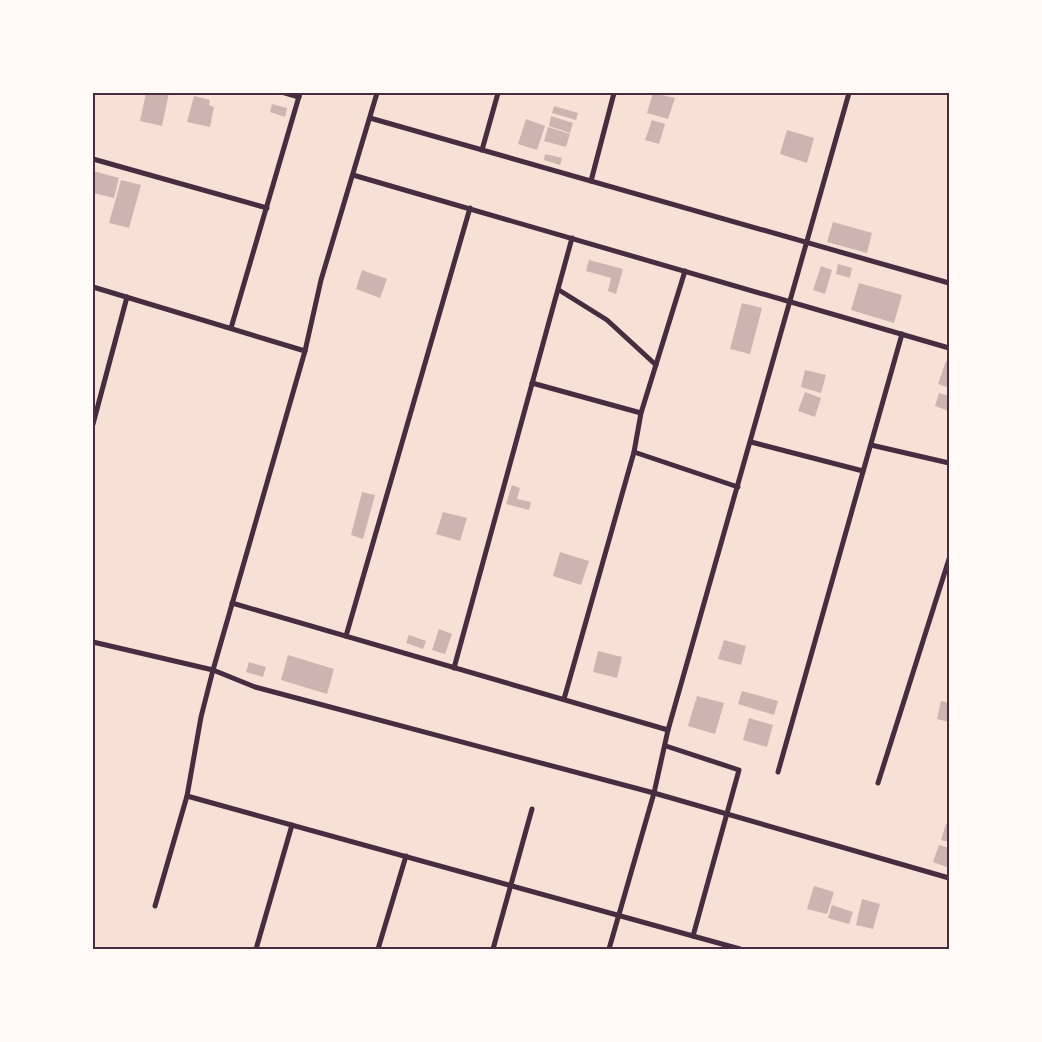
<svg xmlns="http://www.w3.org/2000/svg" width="1042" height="1042" font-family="Spectral,serif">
	<rect width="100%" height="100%" fill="#f7e1d7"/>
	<g fill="#ccb4b1">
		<path d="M 146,93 L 169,93 L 162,126 L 140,121 Z"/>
		<path d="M 653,93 L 675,98 L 668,119 L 647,113 Z"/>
		<path d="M 194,96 L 210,100 L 209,105 L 214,107 L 210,127 L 187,122 Z"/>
		<path d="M 272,104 L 287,108 L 285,117 L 270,112 Z"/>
		<path d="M 554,106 L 578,113 L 576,120 L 552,113 Z"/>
		<path d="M 551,116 L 573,123 L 570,133 L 549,126 Z"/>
		<path d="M 526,119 L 545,126 L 537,150 L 518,144 Z"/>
		<path d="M 652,120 L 665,124 L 659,144 L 645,140 Z"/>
		<path d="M 548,127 L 570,134 L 566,147 L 544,141 Z"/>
		<path d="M 787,130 L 814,138 L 807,163 L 780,154 Z"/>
		<path d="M 545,154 L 562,158 L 560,165 L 544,160 Z"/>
		<path d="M 93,171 L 119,178 L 114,198 L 93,193 Z"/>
		<path d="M 121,180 L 141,185 L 129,228 L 109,223 Z"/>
		<path d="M 833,222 L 872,233 L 867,253 L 827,242 Z"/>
		<path d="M 589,260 L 623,269 L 616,294 L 608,291 L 611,278 L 586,271 Z"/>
		<path d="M 838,264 L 852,268 L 850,278 L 836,274 Z"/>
		<path d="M 821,266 L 832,270 L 825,294 L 813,290 Z"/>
		<path d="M 362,270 L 387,279 L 380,298 L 356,289 Z"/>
		<path d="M 859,283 L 902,295 L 894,323 L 851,310 Z"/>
		<path d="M 742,303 L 762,308 L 750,354 L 730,349 Z"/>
		<path d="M 946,361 L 949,362 L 949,380 L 947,387 L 938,384 Z"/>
		<path d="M 805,370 L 826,375 L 821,393 L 801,387 Z"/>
		<path d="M 805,392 L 821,398 L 815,417 L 798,411 Z"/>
		<path d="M 939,393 L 949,396 L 949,411 L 935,406 Z"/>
		<path d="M 512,485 L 520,488 L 517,499 L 531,502 L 529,510 L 506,504 Z"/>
		<path d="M 362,492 L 375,495 L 363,539 L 351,535 Z"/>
		<path d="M 443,512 L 467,518 L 460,541 L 436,534 Z"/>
		<path d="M 560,552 L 589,561 L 581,585 L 553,576 Z"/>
		<path d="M 439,629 L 452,634 L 445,654 L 432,650 Z"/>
		<path d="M 409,635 L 426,641 L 423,649 L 406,643 Z"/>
		<path d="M 724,640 L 746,646 L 741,665 L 718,659 Z"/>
		<path d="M 598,651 L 622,657 L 617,678 L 593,672 Z"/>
		<path d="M 288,655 L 334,669 L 327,694 L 281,680 Z"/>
		<path d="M 249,662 L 266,667 L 263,677 L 246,672 Z"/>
		<path d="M 742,691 L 778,701 L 774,715 L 738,704 Z"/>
		<path d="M 697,696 L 724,703 L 715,734 L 688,726 Z"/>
		<path d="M 941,701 L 949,703 L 949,722 L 937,719 Z"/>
		<path d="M 749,718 L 773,725 L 767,747 L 743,740 Z"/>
		<path d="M 946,824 L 949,825 L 949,842 L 941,840 Z"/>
		<path d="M 939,845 L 949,848 L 949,868 L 933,862 Z"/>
		<path d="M 814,886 L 834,892 L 827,914 L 807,909 Z"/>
		<path d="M 862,899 L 880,904 L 873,929 L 856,925 Z"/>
		<path d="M 832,905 L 853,912 L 849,924 L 828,918 Z"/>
	</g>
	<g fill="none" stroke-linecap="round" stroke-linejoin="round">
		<g stroke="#4a2c40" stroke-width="5">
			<path d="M 285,93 L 299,97"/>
			<path d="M 377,93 L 321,280 L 305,351 L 213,670 L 255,687 L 654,793 L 949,878"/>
			<path d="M 370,118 L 949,283"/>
			<path d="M 482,150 L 498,93"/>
			<path d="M 93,159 L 267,208"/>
			<path d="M 353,175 L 949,348"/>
			<path d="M 591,181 L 614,93"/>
			<path d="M 93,287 L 305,351"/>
			<path d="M 559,290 L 607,320 L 656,365"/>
			<path d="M 231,328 L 300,93"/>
			<path d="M 532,383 L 641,413 L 634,452 L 738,487"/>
			<path d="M 641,413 L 685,271"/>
			<path d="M 93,424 L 127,297"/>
			<path d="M 751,442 L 863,471"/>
			<path d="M 871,445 L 949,463"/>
			<path d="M 232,603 L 668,730"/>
			<path d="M 346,636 L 470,208"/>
			<path d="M 93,642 L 213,670 L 201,717 L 187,796 L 155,906"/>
			<path d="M 454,668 L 572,238"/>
			<path d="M 564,699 L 634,452"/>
			<path d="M 666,746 L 739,770 L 693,936"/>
			<path d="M 778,772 L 902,334"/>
			<path d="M 878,783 L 949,559"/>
			<path d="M 187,796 L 740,949"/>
			<path d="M 256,949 L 292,825"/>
			<path d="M 378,949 L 406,856"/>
			<path d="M 493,949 L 532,809"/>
			<path d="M 609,949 L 654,793 L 668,730 L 849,93"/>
		</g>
	</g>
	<rect width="1042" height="1042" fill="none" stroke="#fffaf5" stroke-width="189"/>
	<rect x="94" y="94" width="854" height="854" fill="none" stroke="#4a2c40" stroke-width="2"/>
</svg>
